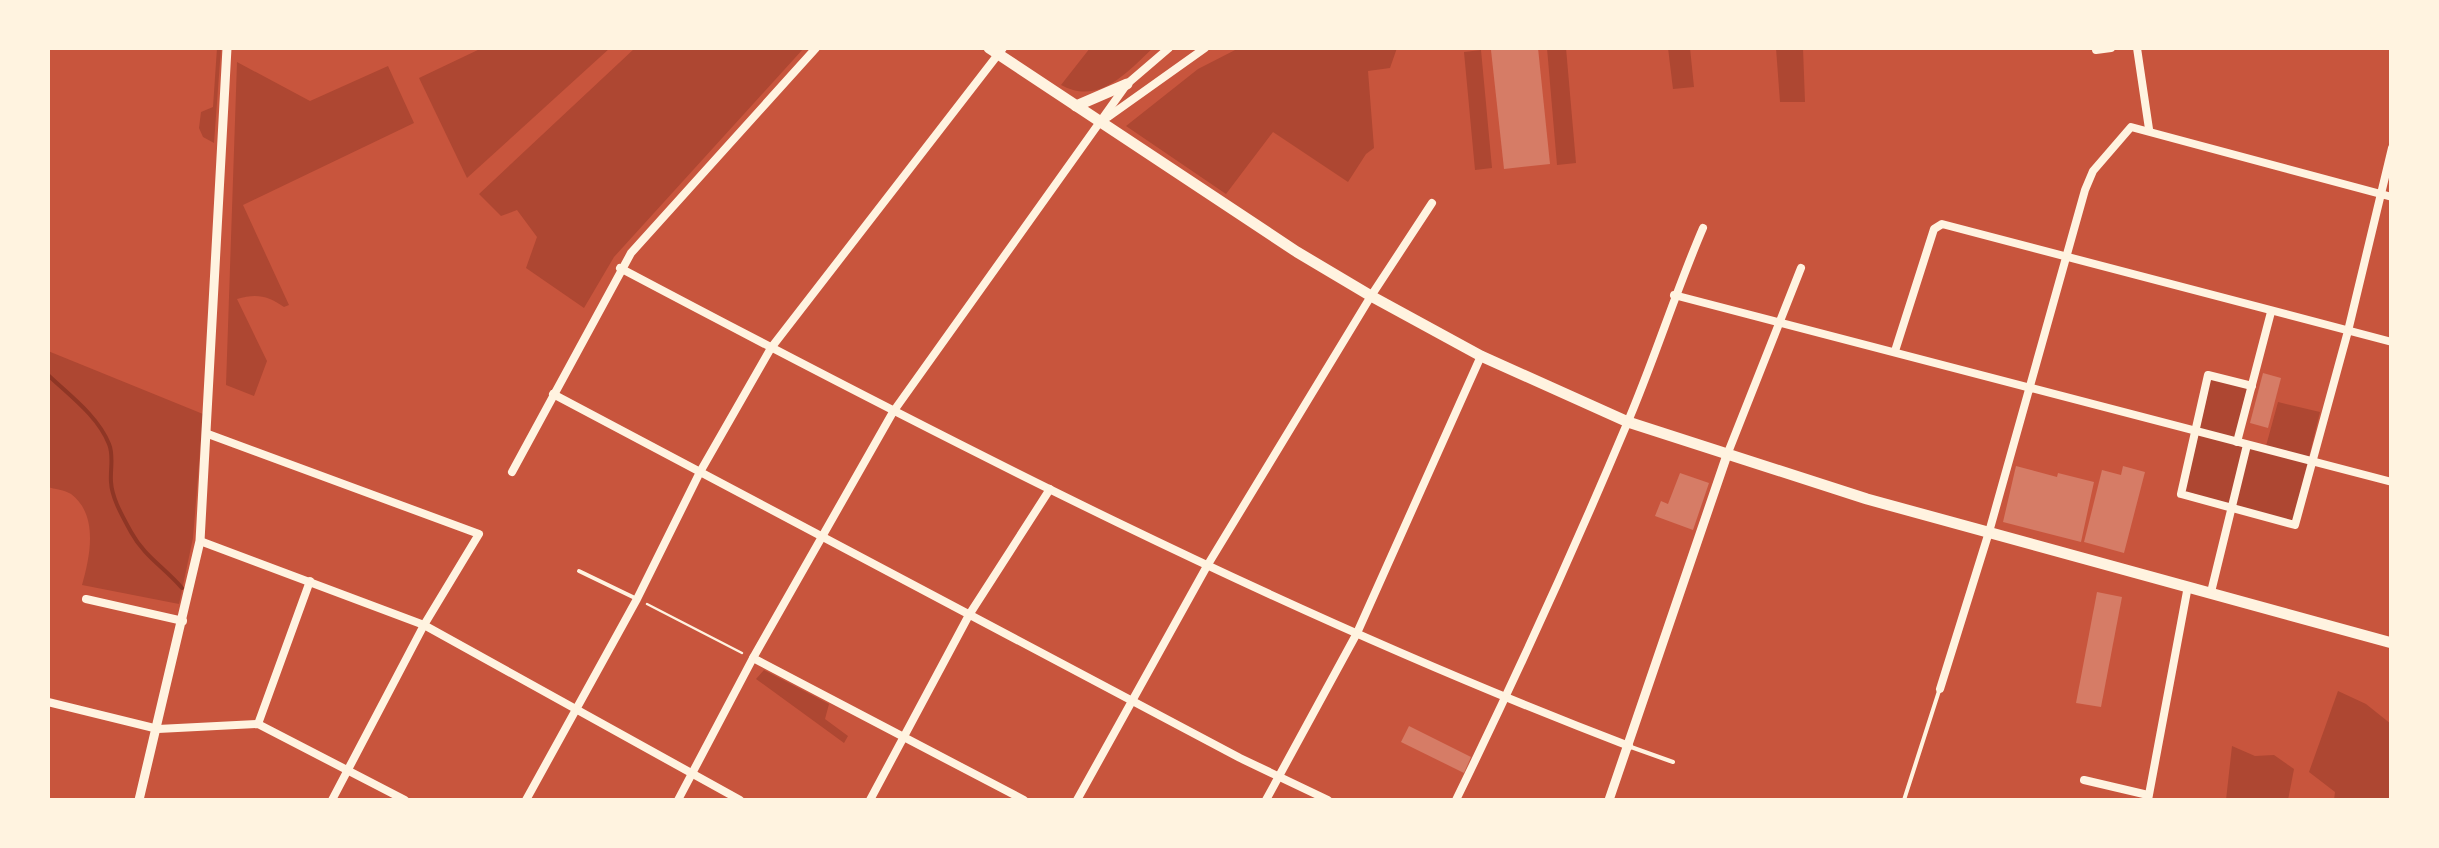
<svg xmlns="http://www.w3.org/2000/svg" width="2439" height="848" font-family="'Space Grotesk',sans-serif">
	<rect width="100%" height="100%" fill="#c8553d"/>
	<g fill="#ae4732">
		<path d="M 217,48 L 221,48 L 214,143 L 203,137 L 199,128 L 201,112 L 213,107 Z"/>
		<path d="M 482,48 L 610,48 L 467,178 L 419,78 Z"/>
		<path d="M 635,48 L 804,48 L 614,257 L 584,308 L 526,268 L 537,237 L 517,210 L 501,216 L 479,194 Z"/>
		<path d="M 1090,48 L 1153,48 C 1127,72 1099,106 1061,85 Z"/>
		<path d="M 1239,48 L 1397,48 L 1390,68 L 1368,71 L 1374,148 L 1366,154 L 1348,182 L 1273,132 L 1226,194 L 1126,126 L 1198,69 Z"/>
		<path d="M 1547,48 L 1566,48 L 1576,163 L 1557,165 Z"/>
		<path d="M 1668,48 L 1690,48 L 1694,87 L 1673,89 Z"/>
		<path d="M 1776,48 L 1803,48 L 1805,102 L 1780,102 Z"/>
		<path d="M 1481,50 L 1492,168 L 1475,170 L 1464,52 Z"/>
		<path d="M 237,62 L 310,101 L 388,66 L 414,123 L 243,205 L 289,305 L 284,307 C 268,296 257,293 237,299 L 267,361 L 254,396 L 226,385 Z"/>
		<path d="M 48,351 L 203,414 L 193,538 L 179,604 L 82,585 C 90,557 99,515 71,494 C 65,490 54,489 48,487 Z"/>
		<path d="M 2211,379 L 2247,388 L 2235,438 L 2266,446 L 2278,402 L 2320,412 L 2293,522 L 2185,492 Z"/>
		<path d="M 764,670 L 829,704 L 825,719 L 848,736 L 844,743 L 756,679 Z"/>
		<path d="M 2338,691 L 2366,704 L 2391,724 L 2391,800 L 2334,800 L 2335,792 L 2309,772 Z"/>
		<path d="M 2232,746 L 2255,756 L 2274,755 L 2294,769 L 2288,800 L 2226,800 Z"/>
	</g>
	<g fill="none" stroke-linecap="round" stroke-linejoin="round">
		<path stroke="#8f3625" stroke-width="4" d="M 48,375 C 69,395 98,416 109,444 C 114,456 110,469 111,482 C 112,499 123,517 131,532 C 144,556 165,568 182,588"/>
	</g>
	<g fill="#d67c66">
		<path d="M 1538,48 L 1550,164 L 1504,169 L 1491,50 Z"/>
		<path d="M 2263,373 L 2281,378 L 2268,428 L 2250,423 Z"/>
		<path d="M 2016,466 L 2057,477 L 2058,473 L 2094,482 L 2081,542 L 2003,522 Z"/>
		<path d="M 2123,466 L 2145,472 L 2124,553 L 2084,542 L 2102,470 L 2121,475 Z"/>
		<path d="M 1680,473 L 1709,483 L 1693,530 L 1655,516 L 1661,501 L 1668,504 Z"/>
		<path d="M 2097,592 L 2122,597 L 2101,707 L 2076,703 Z"/>
		<path d="M 1409,726 L 1471,757 L 1464,773 L 1401,742 Z"/>
	</g>
	<g fill="none" stroke-linecap="round" stroke-linejoin="round">
		<path stroke="#fff3e0" stroke-width="2.5" d="M 647,604 L 742,653"/>
		<g stroke="#fff3e0" stroke-width="4">
			<path d="M 579,571 L 637,599"/>
			<path d="M 1631,747 L 1673,762"/>
			<path d="M 1904,800 L 1939,691"/>
		</g>
		<g stroke="#fff3e0" stroke-width="8">
			<path d="M 2137,48 L 2149,129"/>
			<path d="M 2096,50 L 2111,48"/>
			<path d="M 1108,117 L 1205,48"/>
			<path d="M 620,268 C 949,442 1281,613 1629,746"/>
			<path d="M 1674,295 L 2392,482"/>
			<path d="M 1895,351 L 1934,229 L 1942,224 L 2392,342"/>
			<path d="M 2252,386 L 2208,375 L 2181,494 L 2295,525 L 2348,331 L 2392,148"/>
			<path d="M 553,394 L 1240,758 L 1328,800"/>
			<path d="M 208,434 L 479,534 L 424,625 L 332,800"/>
			<path d="M 2237,442 L 2271,312"/>
			<path d="M 1727,455 L 1801,268"/>
			<path d="M 512,472 L 631,253 L 816,48"/>
			<path d="M 200,541 L 424,625 L 740,800"/>
			<path d="M 2211,592 L 2247,445"/>
			<path d="M 86,599 L 183,621"/>
			<path d="M 753,658 L 1024,800"/>
			<path d="M 1940,689 L 1989,532 L 2085,190 L 2093,171 L 2131,127 L 2392,197"/>
			<path d="M 48,702 L 158,729 L 258,724 L 405,800"/>
			<path d="M 258,724 L 310,581"/>
			<path d="M 2084,780 L 2148,795"/>
			<path d="M 526,800 L 637,599 L 700,472 L 771,348 L 1003,48"/>
			<path d="M 678,800 L 753,658 L 893,412 L 1127,84 L 1169,48"/>
			<path d="M 870,800 L 969,615 L 1050,489"/>
			<path d="M 1077,800 L 1207,566 L 1371,296 L 1432,203"/>
			<path d="M 1266,800 L 1357,633 L 1481,356"/>
			<path d="M 1456,800 C 1516,677 1573,552 1626,426 C 1654,361 1675,293 1703,228"/>
			<path d="M 2148,800 L 2188,586"/>
		</g>
		<g stroke="#fff3e0" stroke-width="9">
			<path d="M 139,800 L 200,541 L 227,48"/>
			<path d="M 1609,800 L 1727,455"/>
		</g>
		<g stroke="#fff3e0" stroke-width="11">
			<path d="M 989,48 L 1297,252 L 1371,296 L 1481,356 L 1628,422 L 1867,499 L 2392,643"/>
			<path d="M 1076,106 L 1127,84"/>
		</g>
	</g>
	<rect width="2439" height="848" fill="none" stroke="#fff3e0" stroke-width="100"/>
</svg>
